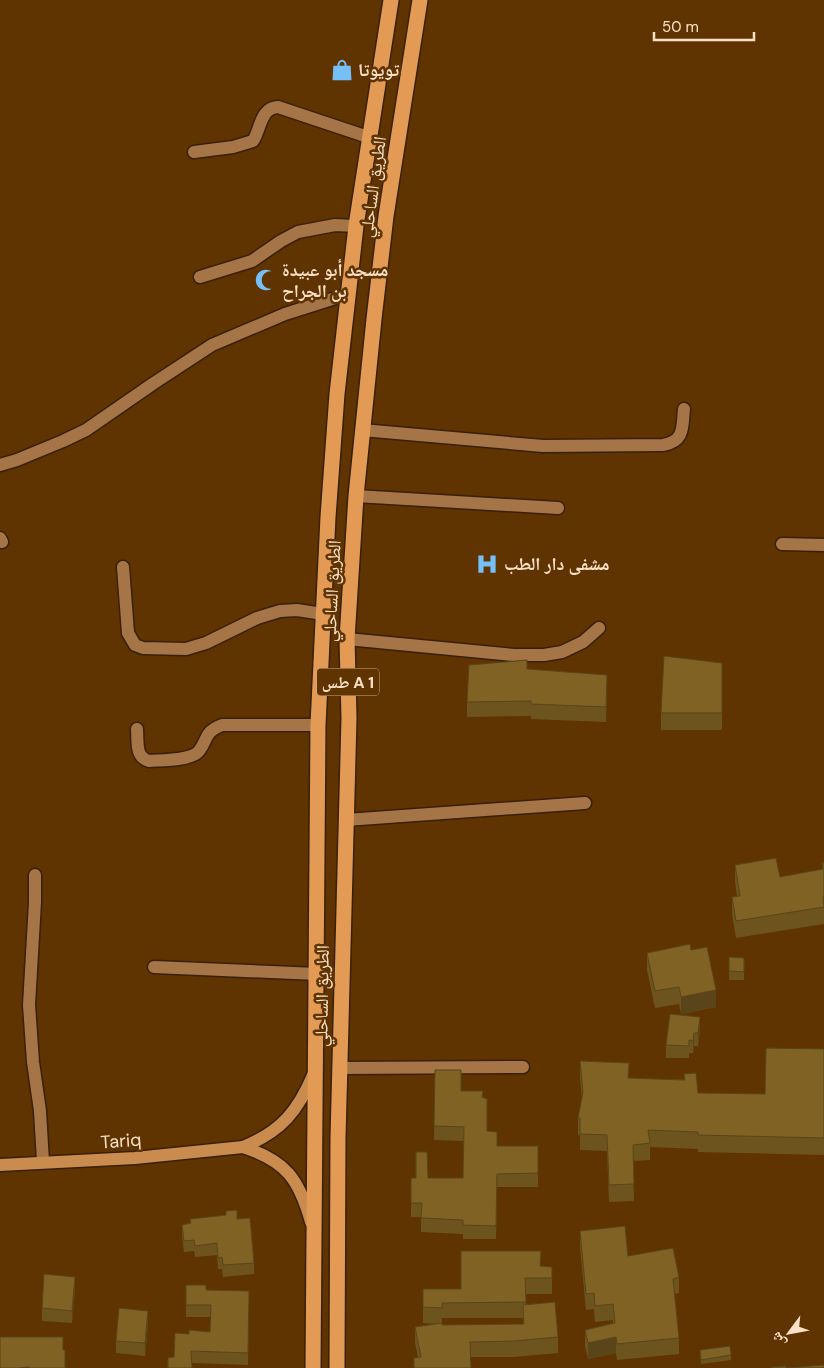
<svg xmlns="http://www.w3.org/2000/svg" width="824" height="1368" font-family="'DM Sans','Noto Naskh Arabic',sans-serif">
	<rect width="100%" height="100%" fill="#5f3400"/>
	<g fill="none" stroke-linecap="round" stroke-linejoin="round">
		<g stroke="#382008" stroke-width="15">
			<g id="minor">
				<path d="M 194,152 L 233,147 L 253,141 C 261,129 260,108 278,107 L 371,138"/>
				<path d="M 200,277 L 252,261 L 281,241 L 298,232 L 335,225 L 356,226"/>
				<path d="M 362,430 L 543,446 L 663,445 C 685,441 682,427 684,409"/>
				<path d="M 0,465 L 17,460 L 63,441 L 86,430 L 154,383 L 212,345 L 285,314 L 348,294"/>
				<path d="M 356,496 L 558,508"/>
				<path d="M 0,538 L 2,542"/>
				<path d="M 782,544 L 824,545"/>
				<path d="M 123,567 L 128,633 L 135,645 L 143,648 L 186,649 L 206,643 L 257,618 L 280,611 L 297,610 L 323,614"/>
				<path d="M 347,639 L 514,655 L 544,655 L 562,652 L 583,642 L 599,628"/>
				<path d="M 137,729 C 138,742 135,757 149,761 C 161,760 191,761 199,751 C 209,738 203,733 222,725 L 318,725"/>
				<path d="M 346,820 L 585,803"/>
				<path d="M 35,875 L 35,902 L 29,1005 L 33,1062 L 40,1111 L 43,1162"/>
				<path d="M 154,967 L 317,974"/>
				<path d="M 339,1068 L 523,1067"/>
			</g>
		</g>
		<g stroke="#382008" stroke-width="15">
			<g id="major">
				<path d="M 243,1147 C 286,1161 299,1179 311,1222"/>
				<path d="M 0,1165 L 135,1158 L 243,1147 C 282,1131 298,1111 314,1073"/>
			</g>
		</g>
		<g stroke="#382008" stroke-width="18">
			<g id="highway">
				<path d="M 313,1368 L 318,725 L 328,517 L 337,394 L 356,226 L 391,0"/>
				<path d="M 337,1368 L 338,1138 L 349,718 L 347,639 L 356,496 L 374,319 L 386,216 L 420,0"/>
			</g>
		</g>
		<use href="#minor" stroke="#a57547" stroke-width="12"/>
		<use href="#major" stroke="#ca8b4f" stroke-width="12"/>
		<use href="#highway" stroke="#e29a54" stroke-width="15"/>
	</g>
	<g fill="#6d541f" fill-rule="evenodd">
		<path d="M 722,663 L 722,730 L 661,730 L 661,713 Z"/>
		<path d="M 527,669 L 607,690 L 606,722 L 531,719 L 531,716 L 467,717 L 467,702 Z"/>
		<path d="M 822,863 L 824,863 L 824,924 L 736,938 L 732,914 L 732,897 L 737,897 L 735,881 L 735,865 L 780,877 L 822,870 Z"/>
		<path d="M 691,950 L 716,1007 L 681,1014 L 679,1004 L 655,1008 L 647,970 L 647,953 Z"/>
		<path d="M 729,957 L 744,958 L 744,980 L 729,980 Z"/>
		<path d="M 700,1030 L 698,1046 L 694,1046 L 693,1053 L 689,1053 L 689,1058 L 666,1058 L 666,1045 Z"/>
		<path d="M 824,1049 L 824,1155 L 698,1152 L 698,1149 L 650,1147 L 650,1160 L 633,1161 L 634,1201 L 609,1202 L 607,1151 L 580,1150 L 580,1135 L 578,1135 L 578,1118 L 582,1098 L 580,1078 L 580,1061 L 629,1078 L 684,1080 L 684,1074 L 698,1093 L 765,1094 Z"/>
		<path d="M 435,1070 L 461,1091 L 483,1098 L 487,1131 L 497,1146 L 538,1146 L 538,1187 L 497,1187 L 496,1239 L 463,1239 L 463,1234 L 421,1232 L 421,1217 L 411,1217 L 411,1178 L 463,1178 L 464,1141 L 434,1140 Z"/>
		<path d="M 190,1219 L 237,1219 L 254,1263 L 254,1274 L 223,1277 L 222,1269 L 218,1269 L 217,1255 L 195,1257 L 194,1251 L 184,1252 L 182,1236 L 182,1225 L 190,1224 Z"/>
		<path d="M 580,1231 L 628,1256 L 679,1277 L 679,1293 L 674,1294 L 679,1338 L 679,1354 L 617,1360 L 616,1353 L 588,1359 L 585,1346 L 585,1330 L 613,1323 L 613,1320 L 595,1322 L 594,1309 L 586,1310 L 580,1247 Z"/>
		<path d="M 541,1266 L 552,1267 L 552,1294 L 526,1294 L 526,1305 L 558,1337 L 558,1353 L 514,1357 L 418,1357 L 415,1343 L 415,1327 L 437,1324 L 423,1323 L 423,1289 L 461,1289 ZM 442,1318 L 523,1318 L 523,1324 L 442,1325 Z"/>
		<path d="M 186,1285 L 206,1290 L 249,1291 L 248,1365 L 192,1363 L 192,1368 L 168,1368 L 168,1358 L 174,1357 L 189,1334 L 210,1332 L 211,1317 L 186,1317 Z"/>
		<path d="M 75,1290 L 72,1323 L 42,1321 L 42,1308 Z"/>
		<path d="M 148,1324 L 145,1356 L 116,1353 L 116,1341 Z"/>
		<path d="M 700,1350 L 731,1355 L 731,1360 L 701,1364 Z"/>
	</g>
	<g fill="#594519">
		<path d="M 607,675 L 607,690 L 606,722 L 606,707 Z"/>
		<path d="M 716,990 L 716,1007 L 681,1014 L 681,997 Z"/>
		<path d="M 700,1017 L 700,1030 L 698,1046 L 698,1033 Z"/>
		<path d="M 694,1033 L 694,1046 L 693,1053 L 693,1041 Z"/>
		<path d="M 75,1277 L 75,1290 L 72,1323 L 72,1311 Z"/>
		<path d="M 148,1311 L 148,1324 L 145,1356 L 145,1343 Z"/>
		<path d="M 616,1337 L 616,1353 L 588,1359 L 588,1343 Z"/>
	</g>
	<g fill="#7f6224" stroke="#594519">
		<path d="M 664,656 L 722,663 L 722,713 L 661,713 Z"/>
		<path d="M 527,660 L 527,669 L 607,675 L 606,707 L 531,704 L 531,701 L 467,702 L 469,665 Z"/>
		<path d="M 776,858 L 780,877 L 823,869 L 822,863 L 824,863 L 824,896 L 823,897 L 824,907 L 736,921 L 732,897 L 740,896 L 735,865 Z"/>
		<path d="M 690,944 L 691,950 L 707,947 L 716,990 L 681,997 L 679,987 L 655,991 L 647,953 Z"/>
		<path d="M 729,957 L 744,958 L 744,972 L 729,971 Z"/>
		<path d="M 670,1014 L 700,1017 L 698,1033 L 694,1033 L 693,1041 L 689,1040 L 689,1046 L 666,1045 Z"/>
		<path d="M 766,1048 L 824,1049 L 824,1138 L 698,1135 L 698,1132 L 648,1130 L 650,1143 L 633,1145 L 634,1184 L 609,1185 L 607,1135 L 580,1134 L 580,1118 L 578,1118 L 583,1092 L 580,1061 L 629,1063 L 628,1078 L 685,1080 L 684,1074 L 696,1073 L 698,1093 L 765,1094 Z"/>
		<path d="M 435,1070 L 461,1070 L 461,1091 L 483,1091 L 482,1097 L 487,1099 L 487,1131 L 497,1132 L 497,1146 L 538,1146 L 538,1173 L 497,1174 L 496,1226 L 463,1225 L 463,1220 L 421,1218 L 422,1203 L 411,1203 L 411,1178 L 416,1178 L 416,1152 L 427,1152 L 428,1178 L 463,1178 L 464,1127 L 434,1126 Z"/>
		<path d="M 237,1210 L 237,1219 L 250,1218 L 254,1263 L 223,1265 L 222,1257 L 218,1258 L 217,1243 L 195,1246 L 194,1240 L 184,1241 L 182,1225 L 191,1223 L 190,1219 L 226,1215 L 226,1211 Z"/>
		<path d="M 625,1226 L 628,1256 L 673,1248 L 679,1277 L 673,1279 L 679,1338 L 617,1344 L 616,1337 L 588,1343 L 585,1330 L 615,1323 L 613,1304 L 595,1306 L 594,1293 L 586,1294 L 580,1231 Z"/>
		<path d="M 461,1251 L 541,1251 L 540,1266 L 552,1267 L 552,1278 L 525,1278 L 526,1302 L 442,1303 L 442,1308 L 423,1307 L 423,1289 L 461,1289 Z"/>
		<path d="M 44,1274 L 75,1277 L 72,1311 L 42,1308 Z"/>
		<path d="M 186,1285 L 206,1285 L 206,1290 L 249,1291 L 248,1353 L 191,1351 L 192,1368 L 168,1368 L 168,1358 L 174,1357 L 175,1333 L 189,1334 L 189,1330 L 210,1332 L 211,1305 L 186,1305 Z"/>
		<path d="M 555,1302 L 558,1337 L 514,1341 L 470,1342 L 471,1368 L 414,1368 L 414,1358 L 421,1357 L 415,1327 L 442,1323 L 442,1325 L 524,1324 L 523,1305 Z"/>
		<path d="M 119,1308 L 148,1311 L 145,1343 L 116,1341 Z"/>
		<path d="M 0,1337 L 63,1337 L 63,1350 L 65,1350 L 65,1368 L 29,1368 L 29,1367 L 19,1368 L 0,1368 Z"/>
		<path d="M 730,1346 L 731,1355 L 701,1360 L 700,1350 Z"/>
		<path d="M 824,1365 L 824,1368 L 786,1368 Z"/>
		<path d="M 786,1366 L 786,1368 L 772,1368 L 772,1367 Z"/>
	</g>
	<defs>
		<g id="shop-bare" transform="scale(1.725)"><path d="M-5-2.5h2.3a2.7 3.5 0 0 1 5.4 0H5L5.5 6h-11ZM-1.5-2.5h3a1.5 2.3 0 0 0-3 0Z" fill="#77bff7" stroke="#5f3400" stroke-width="2.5" paint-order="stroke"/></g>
		<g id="mosque-bare" transform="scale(1.725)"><path d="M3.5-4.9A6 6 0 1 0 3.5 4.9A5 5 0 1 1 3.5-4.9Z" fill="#77bff7" stroke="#5f3400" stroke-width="2.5" paint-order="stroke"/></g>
		<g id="hospital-bare" transform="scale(1.725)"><path d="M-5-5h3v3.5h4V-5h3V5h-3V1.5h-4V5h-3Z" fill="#77bff7" stroke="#5f3400" stroke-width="2.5" paint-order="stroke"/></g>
	</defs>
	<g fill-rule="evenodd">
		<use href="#shop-bare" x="342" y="70"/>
		<use href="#mosque-bare" x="266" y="280"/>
		<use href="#hospital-bare" x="487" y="564"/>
	</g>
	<g text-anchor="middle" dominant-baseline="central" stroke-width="5" stroke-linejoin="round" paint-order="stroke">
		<rect fill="#5f3400" stroke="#ccac8d" stroke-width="1" x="317" y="668.5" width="62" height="27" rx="4"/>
		<g font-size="16" font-weight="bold" fill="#fbe0c9">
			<text x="348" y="682">طس A 1</text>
		</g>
		<g font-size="18" font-weight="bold" fill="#fbe0c9" stroke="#5f3400" text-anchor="start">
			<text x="358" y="70">تويوتا</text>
			<text x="282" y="270">مسجد أبو عبيدة<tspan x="282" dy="21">بن الجراح</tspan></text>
			<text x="504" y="564">مشفى دار الطب</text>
		</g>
		<g font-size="18" fill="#fbe0c9" stroke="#5f3400">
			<text transform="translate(373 187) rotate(-82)">الطريق الساحلي</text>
			<text transform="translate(332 591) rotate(-87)">الطريق الساحلي</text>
			<text transform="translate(322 996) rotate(-89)">الطريق الساحلي</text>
			<text transform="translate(121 1141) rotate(-4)">Tariq</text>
		</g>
	</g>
	<g transform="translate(789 1333) rotate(238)" stroke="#5f3400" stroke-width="4" paint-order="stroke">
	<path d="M0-4L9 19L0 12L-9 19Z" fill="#fbe0c9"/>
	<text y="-8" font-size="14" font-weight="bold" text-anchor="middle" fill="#fbe0c9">ش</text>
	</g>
	<path d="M654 32v8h100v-8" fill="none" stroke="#fbe0c9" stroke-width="2.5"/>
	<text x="662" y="32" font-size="15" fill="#fbe0c9" stroke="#5f3400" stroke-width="4" paint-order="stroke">50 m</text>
</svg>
